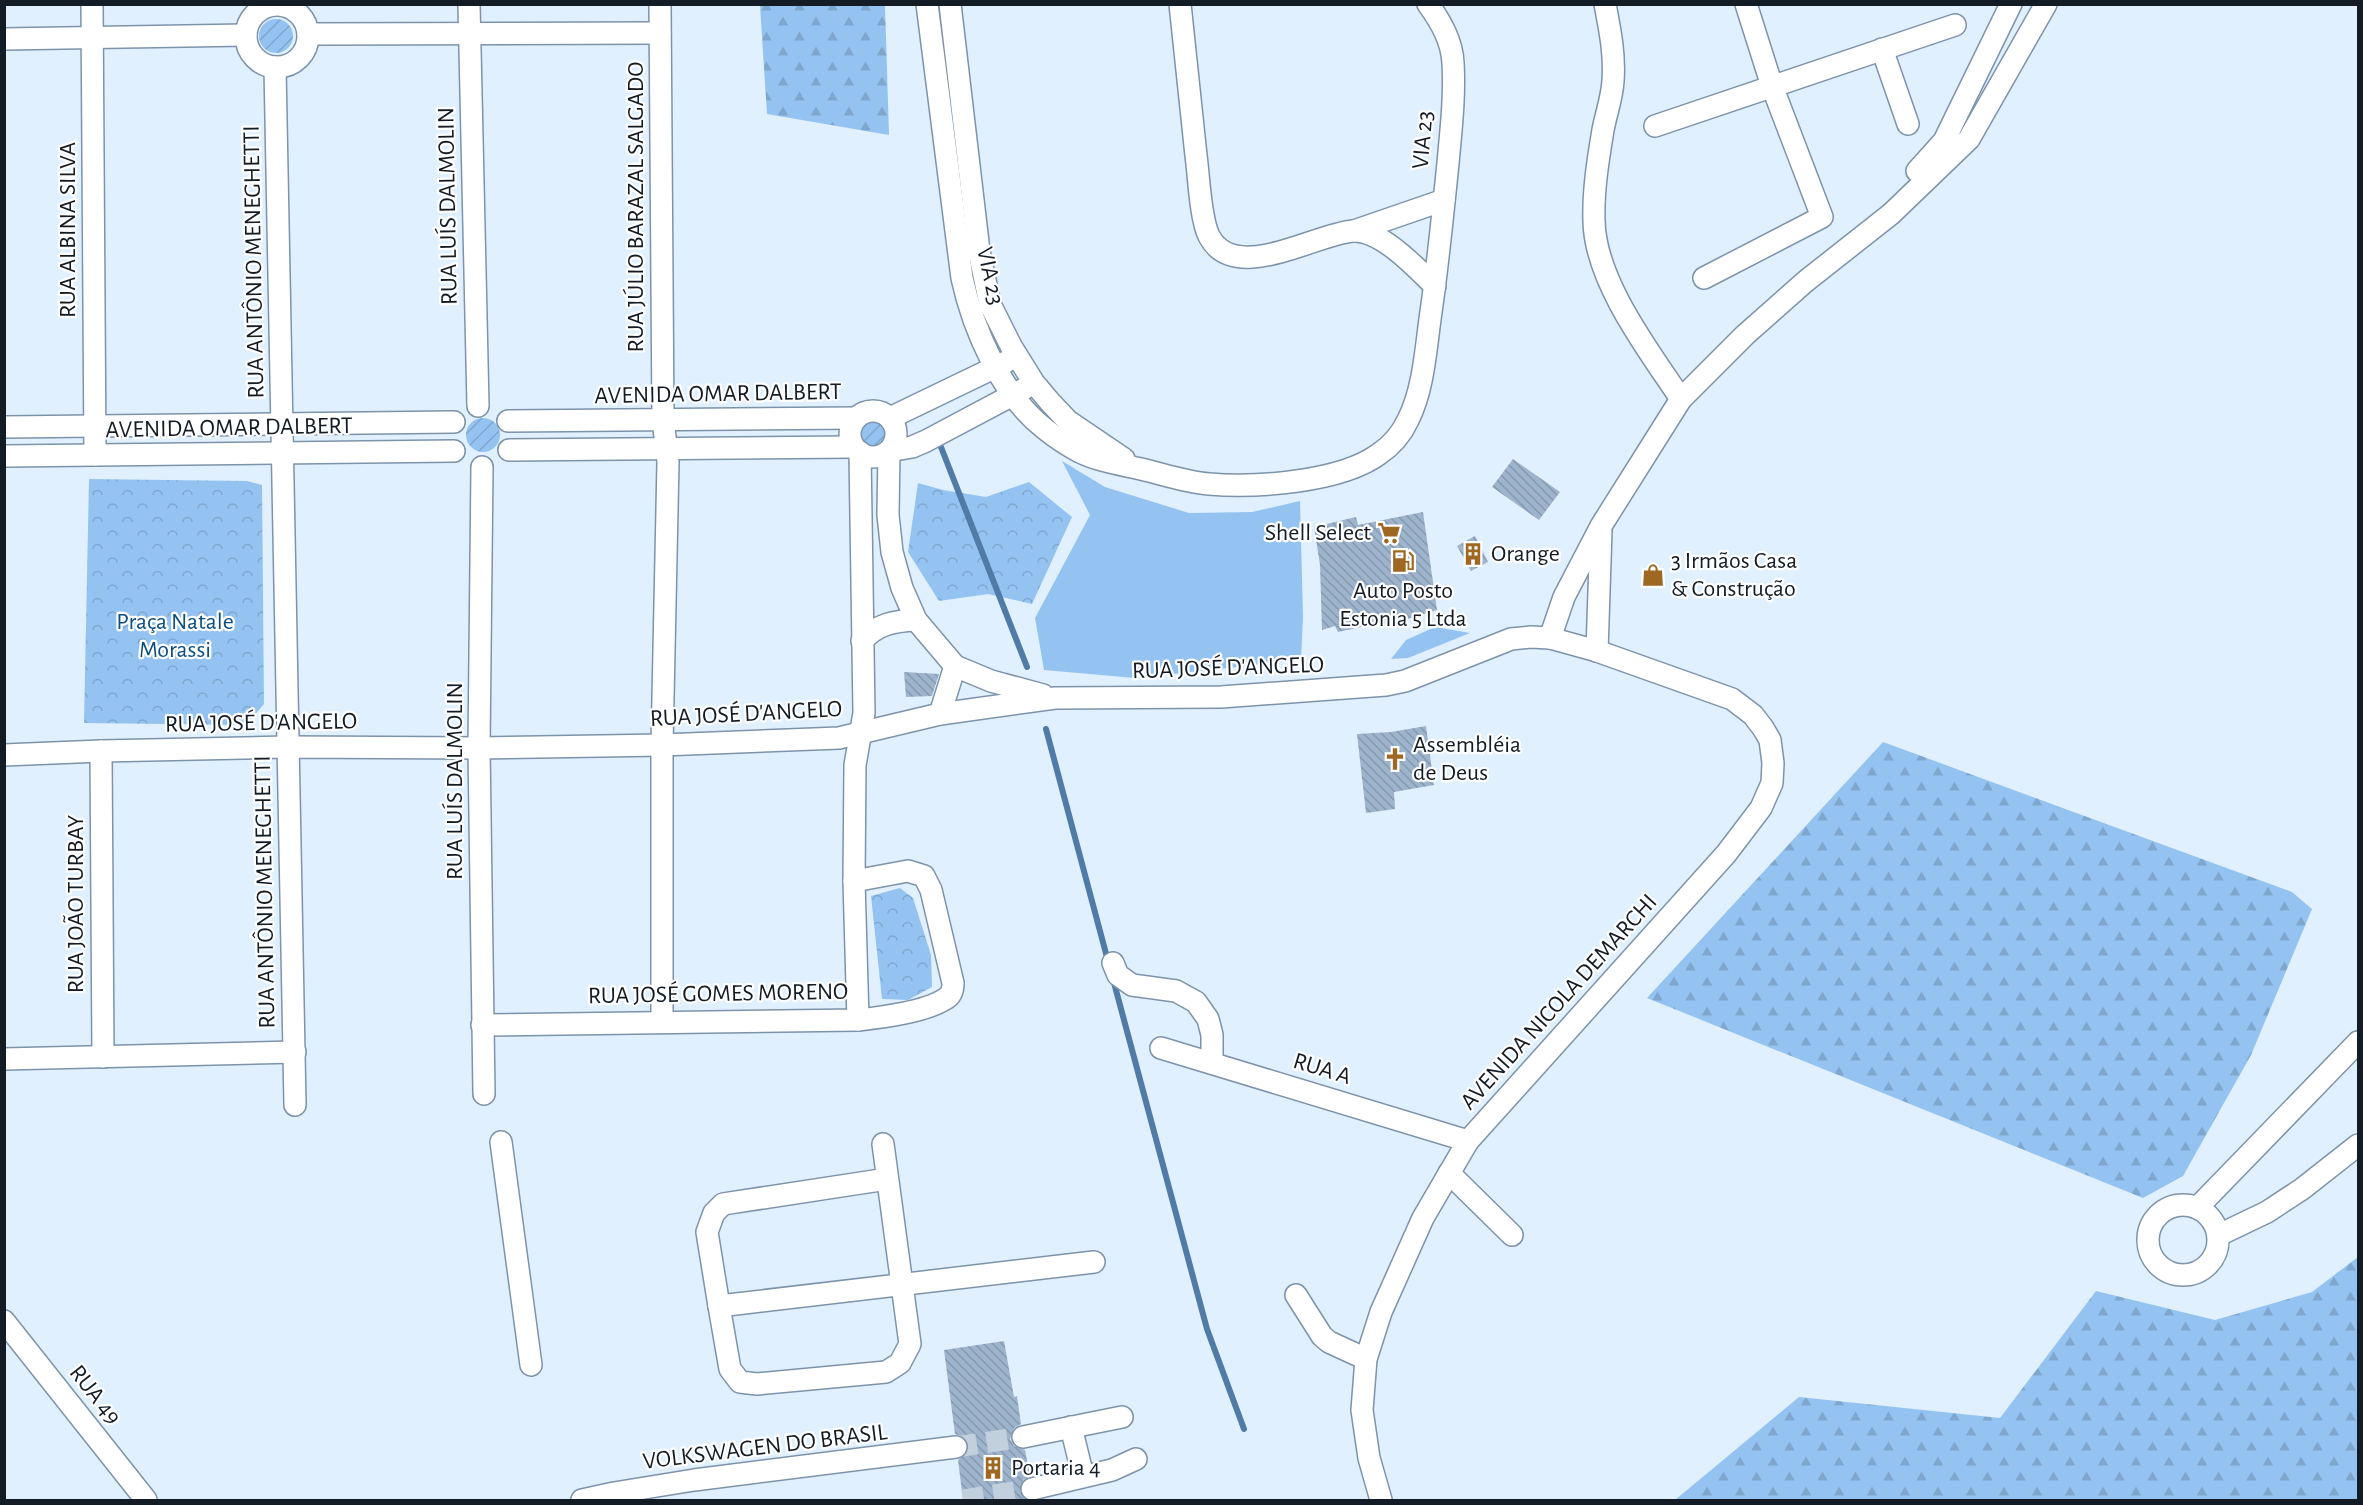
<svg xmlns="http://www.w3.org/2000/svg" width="2363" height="1505" font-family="'Alegreya Sans',sans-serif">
	<defs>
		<pattern id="forest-firs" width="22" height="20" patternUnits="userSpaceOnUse" patternTransform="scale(1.5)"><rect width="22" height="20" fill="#94c3f1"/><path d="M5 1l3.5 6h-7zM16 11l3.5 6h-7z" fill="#7fa7ce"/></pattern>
		<pattern id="park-crowns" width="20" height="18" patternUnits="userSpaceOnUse" patternTransform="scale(1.5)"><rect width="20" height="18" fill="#94c3f1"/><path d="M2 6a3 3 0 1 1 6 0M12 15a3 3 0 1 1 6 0" fill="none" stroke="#7fa7ce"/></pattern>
		<pattern id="garden-furrows" width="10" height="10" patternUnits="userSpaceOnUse" patternTransform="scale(1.5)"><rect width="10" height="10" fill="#94c3f1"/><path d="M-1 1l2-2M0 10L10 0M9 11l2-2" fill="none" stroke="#7fa7ce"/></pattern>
		<pattern id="building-back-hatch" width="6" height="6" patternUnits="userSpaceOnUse" patternTransform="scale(1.5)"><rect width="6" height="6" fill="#9db4cc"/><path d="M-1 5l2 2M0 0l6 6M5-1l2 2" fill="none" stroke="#869aaf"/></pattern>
	</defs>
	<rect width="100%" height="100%" fill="#e1f0ff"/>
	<g fill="#94c3f1">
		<path d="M 1062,461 L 1105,487 L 1189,513 L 1252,512 L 1300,501 L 1303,616 L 1301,660 L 1135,678 L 1044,670 L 1035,618 L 1090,515 Z"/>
		<path d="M 1435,627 L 1470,633 L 1408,658 L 1391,659 L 1406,640 Z"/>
	</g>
	<g fill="url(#forest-firs)">
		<path d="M 760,5 L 885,5 L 889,135 L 767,114 Z"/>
		<path d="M 1883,742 L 2292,892 L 2312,909 L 2251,1055 L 2183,1176 L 2143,1198 L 1647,998 Z"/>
		<path d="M 2358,1257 L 2358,1500 L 1675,1500 L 1799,1397 L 2000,1418 L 2096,1291 L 2215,1320 L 2312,1292 Z"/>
	</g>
	<g fill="url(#park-crowns)">
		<path d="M 89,479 L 247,481 L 262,485 L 264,704 L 246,725 L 84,723 Z"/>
		<path d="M 1029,482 L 1072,517 L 1032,604 L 988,594 L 939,601 L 908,552 L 918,483 L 943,490 L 986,497 Z"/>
		<path d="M 900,888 L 913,898 L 931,955 L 932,987 L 908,1000 L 882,999 L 871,896 Z"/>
	</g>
	<g fill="url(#garden-furrows)">
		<circle cx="276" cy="36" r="17"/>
		<circle cx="873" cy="434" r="17"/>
		<circle cx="483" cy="435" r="17"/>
	</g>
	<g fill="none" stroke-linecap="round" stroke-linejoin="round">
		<g stroke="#507ba6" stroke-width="6">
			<path d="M 941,447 L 1027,667"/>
			<path d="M 1046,729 L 1108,961"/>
			<path d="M 1113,979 L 1207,1329 L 1244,1429"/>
		</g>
	</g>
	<g fill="url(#building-back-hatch)">
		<path d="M 1513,459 L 1560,492 L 1539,520 L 1492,487 Z"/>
		<path d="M 1423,512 L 1437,610 L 1381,627 L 1380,623 L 1338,632 L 1335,626 L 1322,630 L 1320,565 L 1314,527 L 1356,517 L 1358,525 Z"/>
		<path d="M 1475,536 L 1488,562 L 1471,571 L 1457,546 Z"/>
		<path d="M 904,672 L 939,674 L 932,696 L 906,697 Z"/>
		<path d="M 1426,726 L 1434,785 L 1394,792 L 1395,809 L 1366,813 L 1357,734 L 1391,732 Z"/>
		<path d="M 1004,1341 L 1014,1397 L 1017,1396 L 1021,1424 L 1014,1428 L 1010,1439 L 1014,1446 L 1025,1450 L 1030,1476 L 1023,1480 L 1020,1491 L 1027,1500 L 963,1500 L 958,1460 L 967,1452 L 969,1445 L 961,1436 L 955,1434 L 944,1350 Z"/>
	</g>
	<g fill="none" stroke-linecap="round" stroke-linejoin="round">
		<g stroke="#c2d0de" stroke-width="21" stroke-dasharray="21 10" stroke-linecap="butt">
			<path d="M 956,1447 L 1023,1437"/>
			<path d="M 963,1500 L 1032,1489"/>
		</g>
		<g stroke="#7d93aa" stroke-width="24">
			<g id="minor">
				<path d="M 92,4 L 95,455"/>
				<path d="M 469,4 L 478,406"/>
				<path d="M 660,4 L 663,420 L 668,462 L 662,745 L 662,1022"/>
				<path d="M 927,4 L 962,278 C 973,329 1002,396 1045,429 C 1055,437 1067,445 1078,451 C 1098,461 1119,464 1141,469 C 1163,474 1185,482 1209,484 C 1256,488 1341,482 1379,454 C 1391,446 1402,433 1408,420 C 1424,389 1426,346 1431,312 C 1438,263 1443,213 1448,163 C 1451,130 1455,96 1453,63 C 1452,41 1441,22 1428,4"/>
				<path d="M 950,4 L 979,251 L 990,304 L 1011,346 L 1034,383 L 1050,402 L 1068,421 L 1124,459"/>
				<path d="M 1180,4 C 1186,58 1191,111 1197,164 C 1199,182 1201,220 1209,236 C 1234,285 1315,234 1353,231 C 1382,230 1416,268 1435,286"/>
				<path d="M 1605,4 C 1610,30 1615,55 1613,81 C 1612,98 1606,114 1603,130 C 1598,160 1593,191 1594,221 C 1595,281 1649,351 1681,399"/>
				<circle cx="277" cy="36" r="31"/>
				<path d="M 308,34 L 660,33"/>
				<path d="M 4,39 L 246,35"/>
				<path d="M 1882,49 L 1908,124"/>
				<path d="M 275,67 L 295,1105"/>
				<path d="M 1655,126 L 1955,25"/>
				<path d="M 1917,171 L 1944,141 L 2011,4"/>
				<path d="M 1354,231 L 1444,200"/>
				<path d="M 1704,278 L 1822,217 L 1772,86 L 1746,4"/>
				<circle cx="873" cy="434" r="23"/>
				<path d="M 890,418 L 1006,362"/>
				<path d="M 508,421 L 856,418"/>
				<path d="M 4,427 L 454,422"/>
				<path d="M 509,450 L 854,447"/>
				<path d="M 889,451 L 888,515 L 892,552 L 902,588 L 916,620 L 955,666 L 991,681 L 1043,695"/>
				<path d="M 889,451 L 912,447 L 926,441 L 1024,389"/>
				<path d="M 4,456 L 454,451"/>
				<path d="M 482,467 L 479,748 L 484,1094"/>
				<path d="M 1550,638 L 1564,597 L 1601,526 L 1681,399 L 1745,335 L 1806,281 L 1891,214 L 1969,139 L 2046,4"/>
				<path d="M 862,641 C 877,624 894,621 916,620"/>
				<path d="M 1597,651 L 1601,531"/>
				<path d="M 940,714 L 955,666"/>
				<path d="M 101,751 L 103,1057"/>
				<path d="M 4,755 L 101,751 L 287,747 L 479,748 L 662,745 L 839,738 L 940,714 L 1055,698 L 1221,697 L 1386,685 L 1405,681 L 1511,639 L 1531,637 L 1550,638 L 1597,651 L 1732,699 L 1753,715 L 1763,728 L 1770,740 L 1773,763 L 1772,783 L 1761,808 L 1726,854 L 1468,1141 L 1423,1218 L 1381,1312 L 1366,1359 L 1362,1410 L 1369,1458 L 1381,1500"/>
				<path d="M 854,881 L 908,871 L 924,876 L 931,890 L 953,983 C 953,990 951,996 945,999 C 925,1012 883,1017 858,1020"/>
				<path d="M 1113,963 L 1118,975 L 1132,985 L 1176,991 L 1196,1002 L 1208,1019 L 1212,1035 L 1212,1063"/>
				<path d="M 482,1025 L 858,1020 L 854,881 L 855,765 L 864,713 L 860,452"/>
				<path d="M 1161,1048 L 1468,1141"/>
				<path d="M 4,1059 L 295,1052"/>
				<path d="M 501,1142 L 531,1365"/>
				<path d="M 883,1144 L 910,1344 L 900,1363 L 886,1372 L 757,1384 L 740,1382 L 730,1369 L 719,1306 L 1094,1262"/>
				<path d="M 1449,1173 L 1512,1235"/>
				<circle cx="2183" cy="1240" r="35"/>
				<path d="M 2197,1208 L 2358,1042"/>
				<path d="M 2219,1235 L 2267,1212 L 2302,1189 L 2358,1145"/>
				<path d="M 1296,1295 L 1322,1336 L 1329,1342 L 1366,1359"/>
				<path d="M 719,1306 L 707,1232 L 714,1213 L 723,1204 L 887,1179"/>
				<path d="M 4,1321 L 146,1500"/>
				<path d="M 1071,1427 L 1083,1476"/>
				<path d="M 1023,1437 L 1122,1417"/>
				<path d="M 1032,1489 L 1112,1470 L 1136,1459"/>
				<path d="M 582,1500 L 614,1493 L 694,1480 L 956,1447"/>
			</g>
		</g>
		<use href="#minor" stroke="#fff" stroke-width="21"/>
	</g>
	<defs>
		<g id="supermarket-bare" transform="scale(1.8)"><path d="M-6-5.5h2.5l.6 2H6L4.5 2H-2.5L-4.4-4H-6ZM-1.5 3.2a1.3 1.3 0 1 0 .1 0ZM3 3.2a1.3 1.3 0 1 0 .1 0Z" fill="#9e6822" stroke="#fff" stroke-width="2.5" paint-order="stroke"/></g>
		<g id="building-bare" transform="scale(1.8)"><path d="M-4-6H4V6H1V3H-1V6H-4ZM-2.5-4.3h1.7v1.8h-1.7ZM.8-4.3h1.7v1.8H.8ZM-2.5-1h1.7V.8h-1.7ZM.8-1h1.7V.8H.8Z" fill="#9e6822" stroke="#fff" stroke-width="2.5" paint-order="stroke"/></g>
		<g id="fuel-bare" transform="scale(1.8)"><path d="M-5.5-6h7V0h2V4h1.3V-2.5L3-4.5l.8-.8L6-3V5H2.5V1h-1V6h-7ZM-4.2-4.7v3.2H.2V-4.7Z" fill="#9e6822" stroke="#fff" stroke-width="2.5" paint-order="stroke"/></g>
		<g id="shop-bare" transform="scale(1.8)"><path d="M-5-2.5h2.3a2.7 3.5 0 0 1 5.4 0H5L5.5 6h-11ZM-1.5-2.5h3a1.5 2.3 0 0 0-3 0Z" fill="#9e6822" stroke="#fff" stroke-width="2.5" paint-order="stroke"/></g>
		<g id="church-bare" transform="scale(1.8)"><path d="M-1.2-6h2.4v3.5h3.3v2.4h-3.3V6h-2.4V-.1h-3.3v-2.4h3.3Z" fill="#9e6822" stroke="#fff" stroke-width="2.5" paint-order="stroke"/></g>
	</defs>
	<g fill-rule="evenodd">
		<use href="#supermarket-bare" x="1389" y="533"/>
		<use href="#building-bare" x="1473" y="554"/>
		<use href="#fuel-bare" x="1403" y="561"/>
		<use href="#shop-bare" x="1653" y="575"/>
		<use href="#church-bare" x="1395" y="759"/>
		<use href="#building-bare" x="993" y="1468"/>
	</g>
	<g text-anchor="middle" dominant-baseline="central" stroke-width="4.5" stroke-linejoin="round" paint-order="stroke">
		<g font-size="24" fill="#131b24" stroke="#fff">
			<text transform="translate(1423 140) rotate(-85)">VIA 23</text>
			<text transform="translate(448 206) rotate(-91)">RUA LUÍS DALMOLIN</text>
			<text transform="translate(636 207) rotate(-90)">RUA JÚLIO BARAZAL SALGADO</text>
			<text transform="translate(68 230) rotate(-90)">RUA ALBINA SILVA</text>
			<text transform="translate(254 262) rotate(-91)">RUA ANTÔNIO MENEGHETTI</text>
			<text transform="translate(990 276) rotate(78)">VIA 23</text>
			<text transform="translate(718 394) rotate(-1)">AVENIDA OMAR DALBERT</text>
			<text transform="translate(229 428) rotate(-1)">AVENIDA OMAR DALBERT</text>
			<text transform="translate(1228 668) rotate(-2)">RUA JOSÉ D'ANGELO</text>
			<text transform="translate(746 714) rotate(-3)">RUA JOSÉ D'ANGELO</text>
			<text transform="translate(261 723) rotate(-1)">RUA JOSÉ D'ANGELO</text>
			<text transform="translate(455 781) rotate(-90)">RUA LUÍS DALMOLIN</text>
			<text transform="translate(265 892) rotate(-91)">RUA ANTÔNIO MENEGHETTI</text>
			<text transform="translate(76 904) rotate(-90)">RUA JOÃO TURBAY</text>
			<text transform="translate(718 994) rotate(-1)">RUA JOSÉ GOMES MORENO</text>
			<text transform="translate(1559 1002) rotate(-48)">AVENIDA NICOLA DEMARCHI</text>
			<text transform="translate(1322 1069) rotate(17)">RUA A</text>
			<text transform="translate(95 1395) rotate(52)">RUA 49</text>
			<text transform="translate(765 1447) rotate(-7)">VOLKSWAGEN DO BRASIL</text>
		</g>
		<g font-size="24" fill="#131b24" stroke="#fff" text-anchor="start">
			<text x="1371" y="533" text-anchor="end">Shell Select</text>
			<text x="1491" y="554">Orange</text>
			<text x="1671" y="561">3 Irmãos Casa<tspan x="1671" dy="28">&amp; Construção</tspan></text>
			<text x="1403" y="591" text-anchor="middle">Auto Posto<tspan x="1403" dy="28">Estonia 5 Ltda</tspan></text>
			<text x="1413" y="745">Assembléia<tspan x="1413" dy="28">de Deus</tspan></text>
			<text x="1011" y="1468">Portaria 4</text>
		</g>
		<g font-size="24" fill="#0b4e82" stroke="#fff">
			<text x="175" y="622">Praça Natale<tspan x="175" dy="28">Morassi</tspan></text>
		</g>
	</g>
	<rect width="2363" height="1505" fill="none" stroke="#131b24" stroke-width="12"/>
</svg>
